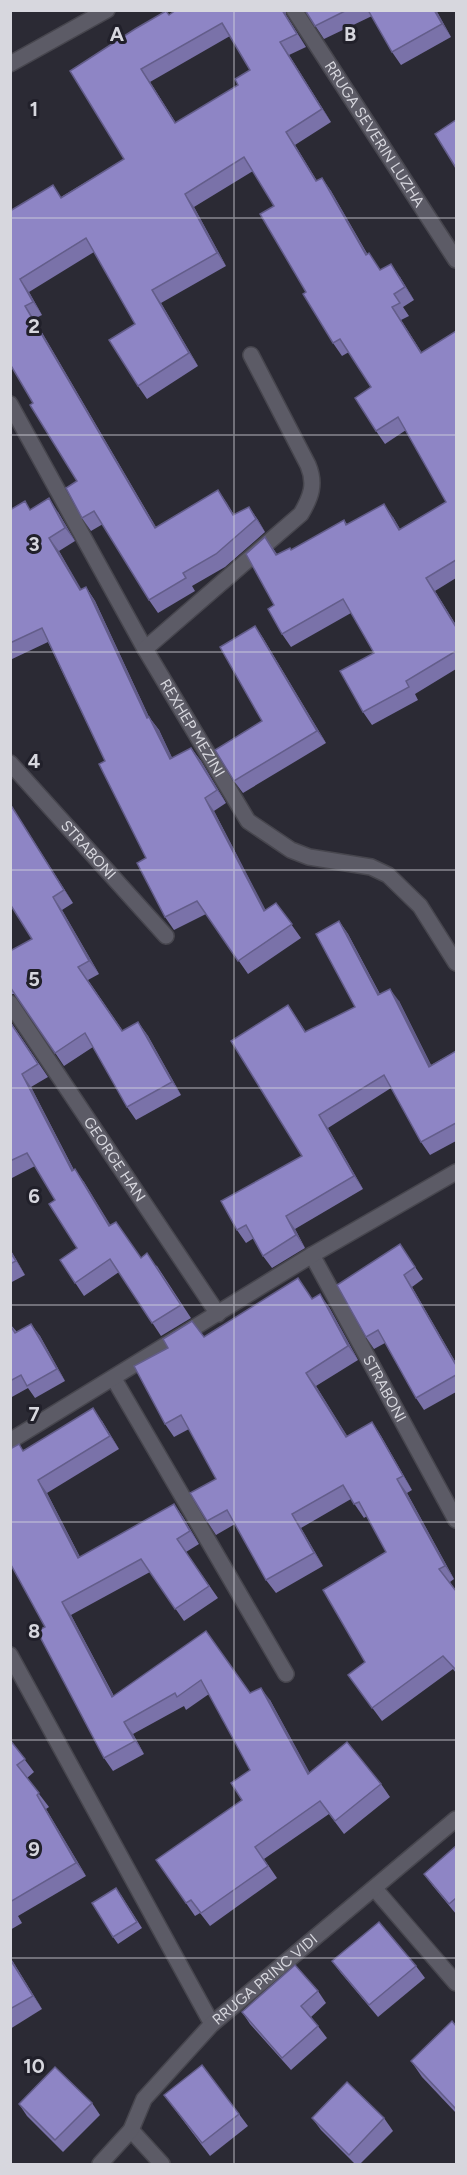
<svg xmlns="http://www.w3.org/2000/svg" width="467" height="2175" font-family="Figtree,sans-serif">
	<rect width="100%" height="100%" fill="#2b2a34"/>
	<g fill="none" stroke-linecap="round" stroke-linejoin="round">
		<g stroke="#47464e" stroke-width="18">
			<path id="lane" d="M 131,2130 L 162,2164"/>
		</g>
		<g stroke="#47464e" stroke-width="18">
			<g id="street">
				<path id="s1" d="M 294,10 L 456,260"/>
				<path id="s2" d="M 10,404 L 145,649 L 248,821 L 291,850 L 309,857 L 371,867 L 388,875 L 420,906 L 456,963"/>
				<path d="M 145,649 L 301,514 C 311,497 316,484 308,465 L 251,355"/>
				<path id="s3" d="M 10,763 L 166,936"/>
				<path id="s4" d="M 10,1003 L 218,1314"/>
				<path id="s5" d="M 312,1255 L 456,1520"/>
				<path d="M 114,1379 L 286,1674"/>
				<path d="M 10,1441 L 312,1255 L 456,1172"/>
				<path d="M 10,1655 L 212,2024"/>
				<path d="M 375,1889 L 456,1983"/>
				<path id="s6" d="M 100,2164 L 131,2130 L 144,2099 L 212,2024 L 456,1819"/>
			</g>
		</g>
		<g stroke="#47464e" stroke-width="18">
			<path id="secondary" d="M 10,64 L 107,10"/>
		</g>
		<use href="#lane" stroke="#5c5b66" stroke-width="15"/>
		<use href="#street" stroke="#5c5b66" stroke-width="15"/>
		<use href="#secondary" stroke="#5c5b66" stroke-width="15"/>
	</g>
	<g fill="#7a72a9" fill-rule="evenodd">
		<path d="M 305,10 L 436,10 L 451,37 L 401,65 L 392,52 L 372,16 L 324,39 Z"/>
		<path d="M 169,15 L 286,15 L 306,47 L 289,55 L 331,122 L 295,145 L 317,181 L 322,178 L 331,191 L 368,255 L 381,270 L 400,277 L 414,300 L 403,307 L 409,316 L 401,320 L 422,353 L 456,331 L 456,578 L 435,591 L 456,625 L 456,669 L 415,694 L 418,700 L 372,725 L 363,712 L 374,653 L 351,613 L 291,647 L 282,634 L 274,605 L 265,537 L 277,554 L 291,550 L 344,520 L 347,524 L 393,517 L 400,529 L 446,502 L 406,430 L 385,444 L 376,431 L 371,387 L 349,352 L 342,356 L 333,343 L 306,292 L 274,206 L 253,171 L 194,207 L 226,266 L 161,303 L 198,366 L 147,399 L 138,386 L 135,324 L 94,252 L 29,292 L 42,315 L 34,319 L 156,527 L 218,490 L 234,515 L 249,507 L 258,520 L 265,532 L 225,567 L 192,586 L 195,591 L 158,613 L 149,600 L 103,524 L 91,531 L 82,518 L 77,481 L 33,403 L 10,211 L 61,197 L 124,159 L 70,71 ZM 230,36 L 250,70 L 238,85 L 176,123 L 150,82 Z"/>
		<path d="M 31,509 L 58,512 L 75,541 L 59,551 L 81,590 L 86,587 L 95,601 L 149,717 L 159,730 L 172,758 L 191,748 L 201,761 L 226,803 L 214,811 L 265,910 L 276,903 L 301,938 L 248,974 L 206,914 L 174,930 L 165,917 L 146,858 L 105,761 L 48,642 L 10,660 L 10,510 Z"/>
		<path d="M 255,626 L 263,638 L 326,743 L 243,793 L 234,781 L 262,721 Z"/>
		<path d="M 21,821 L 73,903 L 62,910 L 99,974 L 88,980 L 123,1031 L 138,1022 L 148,1036 L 181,1095 L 136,1120 L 127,1107 L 93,1047 L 64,1066 L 17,996 L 14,994 L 10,994 L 10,951 L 32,939 Z"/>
		<path d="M 339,921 L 348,934 L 380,994 L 399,1001 L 431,1065 L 456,1051 L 456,1141 L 430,1155 L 421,1142 L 391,1088 L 328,1128 L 363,1189 L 295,1229 L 305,1248 L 272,1268 L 263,1256 L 254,1238 L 246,1243 L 237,1230 L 302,1156 L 288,1005 L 306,1032 L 355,1007 Z"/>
		<path d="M 10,1021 L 48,1077 L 31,1087 L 74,1170 L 84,1182 L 110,1225 L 141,1258 L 157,1266 L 191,1318 L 161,1336 L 119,1272 L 84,1296 L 60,1260 L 77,1248 L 55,1200 L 35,1166 L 10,1179 Z"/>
		<path d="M 400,1244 L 423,1279 L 412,1287 L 456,1363 L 456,1392 L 424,1410 L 416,1398 L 385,1343 L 374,1349 L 366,1337 Z"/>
		<path d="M 10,1249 L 25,1275 L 10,1283 Z"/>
		<path d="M 313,1299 L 329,1307 L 358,1360 L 316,1386 L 347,1436 L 372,1422 L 381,1436 L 412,1490 L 407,1493 L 454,1579 L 450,1582 L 456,1591 L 456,1673 L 453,1669 L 382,1721 L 348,1675 L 365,1662 L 386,1552 L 367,1516 L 364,1518 L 351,1499 L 301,1528 L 323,1566 L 276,1593 L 266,1580 L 235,1524 L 216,1535 L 207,1521 L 216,1479 L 189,1429 L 174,1437 L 165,1424 L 204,1337 Z"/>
		<path d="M 10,1324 L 17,1332 L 31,1324 L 40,1336 L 65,1381 L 35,1398 L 28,1388 L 10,1398 Z"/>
		<path d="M 102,1421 L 119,1449 L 47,1493 L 80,1557 L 174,1504 L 183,1517 L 199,1544 L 186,1552 L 218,1598 L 184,1621 L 150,1572 L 71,1615 L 114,1696 L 206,1631 L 250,1693 L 270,1700 L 309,1772 L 381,1784 L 390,1797 L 344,1834 L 329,1814 L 264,1859 L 277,1878 L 210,1926 L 200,1913 L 195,1916 L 156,1860 L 242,1800 L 250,1770 L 209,1694 L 186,1710 L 184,1706 L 133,1734 L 144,1754 L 113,1771 L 104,1758 L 45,1627 L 23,1450 Z"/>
		<path d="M 10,1740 L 34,1772 L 27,1778 L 49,1807 L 46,1809 L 86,1876 L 18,1916 L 22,1923 L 10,1930 Z"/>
		<path d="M 456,1846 L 456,1914 L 433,1886 L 424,1874 Z"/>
		<path d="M 121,1895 L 142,1928 L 118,1944 L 113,1937 Z"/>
		<path d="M 10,1957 L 42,2009 L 10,2029 Z"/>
		<path d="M 332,1961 L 416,1966 L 425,1978 L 378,2017 L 341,1973 Z"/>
		<path d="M 318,1991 L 326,2003 L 311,2017 L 327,2038 L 291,2070 L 250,2024 L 242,2012 Z"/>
		<path d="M 456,2026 L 456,2113 L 422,2077 L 411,2061 Z"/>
		<path d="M 164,2095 L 239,2114 L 248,2126 L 210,2156 Z"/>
		<path d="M 92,2103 L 100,2115 L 63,2152 L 27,2116 L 19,2104 Z"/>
		<path d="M 312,2118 L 384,2118 L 393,2131 L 360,2164 L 355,2164 L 321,2130 Z"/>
	</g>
	<g fill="#635d8a">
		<path d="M 282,10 L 286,10 L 286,15 L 306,47 Z"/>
		<path d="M 434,10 L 436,10 L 451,37 L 442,24 Z"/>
		<path d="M 280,42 L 289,55 L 331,122 L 322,109 Z"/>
		<path d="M 141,69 L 150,82 L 184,136 L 175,123 Z"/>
		<path d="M 286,132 L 295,145 L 325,194 L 316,181 Z"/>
		<path d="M 322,178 L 331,191 L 375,268 L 366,255 Z"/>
		<path d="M 185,194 L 194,207 L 226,266 L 217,253 Z"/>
		<path d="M 391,264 L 400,277 L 414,300 L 405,287 Z"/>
		<path d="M 20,279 L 29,292 L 42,315 L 33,302 Z"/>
		<path d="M 152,290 L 161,303 L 198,366 L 189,353 Z"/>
		<path d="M 25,306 L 34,319 L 164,541 L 155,528 Z"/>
		<path d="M 392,307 L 401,320 L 430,366 L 421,353 Z"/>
		<path d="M 218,490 L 227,503 L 242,528 L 233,515 Z"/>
		<path d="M 49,498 L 58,512 L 75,541 L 65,528 Z"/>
		<path d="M 384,504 L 393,517 L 408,543 L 399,530 Z"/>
		<path d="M 249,507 L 258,520 L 265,532 L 256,519 Z"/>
		<path d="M 265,537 L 274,550 L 285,568 L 276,555 Z"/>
		<path d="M 49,538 L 59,551 L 90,604 L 80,590 Z"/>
		<path d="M 426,578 L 435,591 L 456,625 L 456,627 Z"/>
		<path d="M 86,587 L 95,601 L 156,732 L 147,718 Z"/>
		<path d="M 255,626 L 263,638 L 326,743 L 317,731 Z"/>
		<path d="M 149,717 L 159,730 L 179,772 L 170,759 Z"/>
		<path d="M 191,748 L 201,761 L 226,803 L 217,790 Z"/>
		<path d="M 205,798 L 214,811 L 273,924 L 264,911 Z"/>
		<path d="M 12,807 L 21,821 L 73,903 L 64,890 Z"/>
		<path d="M 53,897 L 62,910 L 99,974 L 89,961 Z"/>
		<path d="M 339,921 L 348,934 L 387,1008 L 378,995 Z"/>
		<path d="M 390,989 L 399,1001 L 438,1079 L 429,1067 Z"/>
		<path d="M 138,1022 L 148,1036 L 181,1095 L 172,1082 Z"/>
		<path d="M 22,1074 L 31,1087 L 81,1184 L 72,1171 Z"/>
		<path d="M 319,1115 L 328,1128 L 363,1189 L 354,1176 Z"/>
		<path d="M 75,1169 L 84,1182 L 119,1239 L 109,1226 Z"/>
		<path d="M 286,1216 L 295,1229 L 305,1248 L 296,1235 Z"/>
		<path d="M 10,1249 L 25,1275 L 16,1261 L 10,1252 Z"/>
		<path d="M 404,1275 L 412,1287 L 456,1363 L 456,1365 Z"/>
		<path d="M 320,1294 L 329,1307 L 358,1360 L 348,1346 Z"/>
		<path d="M 31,1324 L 40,1336 L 65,1381 L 57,1369 Z"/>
		<path d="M 306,1373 L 316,1386 L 356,1450 L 346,1437 Z"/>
		<path d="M 93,1408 L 102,1421 L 119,1449 L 110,1436 Z"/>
		<path d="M 372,1422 L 381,1436 L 412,1490 L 403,1476 Z"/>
		<path d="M 397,1479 L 407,1493 L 454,1579 L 445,1566 Z"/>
		<path d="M 38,1480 L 47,1493 L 87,1571 L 78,1558 Z"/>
		<path d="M 174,1504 L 183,1517 L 199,1544 L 190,1531 Z"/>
		<path d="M 292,1514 L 301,1528 L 323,1566 L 314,1553 Z"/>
		<path d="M 62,1602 L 71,1615 L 121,1710 L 112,1697 Z"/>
		<path d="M 261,1688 L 270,1700 L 317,1786 L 308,1774 Z"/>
		<path d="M 124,1722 L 133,1734 L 144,1754 L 135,1741 Z"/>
		<path d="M 37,1795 L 46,1809 L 86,1876 L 76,1863 Z"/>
		<path d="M 10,1957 L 42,2009 L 33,1996 L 10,1959 Z"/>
	</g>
	<g fill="#8e85c5" stroke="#635d8a" stroke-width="1.5" fill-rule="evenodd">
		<path d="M 176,10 L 282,10 L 297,34 L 280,42 L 322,109 L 286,132 L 316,181 L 322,178 L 366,255 L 369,253 L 380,270 L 391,264 L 405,287 L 394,294 L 400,303 L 392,307 L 421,353 L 456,331 L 456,560 L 426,578 L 456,627 L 456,651 L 406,681 L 409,687 L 363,712 L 340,671 L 374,653 L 343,599 L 282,634 L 268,609 L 274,605 L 246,554 L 265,537 L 276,555 L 290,548 L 291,550 L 344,520 L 346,525 L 384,504 L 399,530 L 446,502 L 398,417 L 376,431 L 355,398 L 371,387 L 340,339 L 333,343 L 303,294 L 306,292 L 260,214 L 274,206 L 244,157 L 185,194 L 217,253 L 152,290 L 189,353 L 138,386 L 109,340 L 135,324 L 86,238 L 20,279 L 33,302 L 25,306 L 155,528 L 218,490 L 233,515 L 249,507 L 256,519 L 216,554 L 183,573 L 186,578 L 149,600 L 94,511 L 82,518 L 66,488 L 77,481 L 30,405 L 33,403 L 10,364 L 10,211 L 53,185 L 61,198 L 124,159 L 70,71 L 135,29 L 166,11 L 169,15 ZM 222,23 L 250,70 L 235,79 L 238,85 L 175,123 L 141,69 Z"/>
		<path d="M 305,10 L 347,10 L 315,26 Z"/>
		<path d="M 368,10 L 434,10 L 442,24 L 392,52 Z"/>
		<path d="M 456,120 L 456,168 L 435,134 Z"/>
		<path d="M 49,498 L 65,528 L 49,538 L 80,590 L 86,587 L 147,718 L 149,717 L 170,759 L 191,748 L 217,790 L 205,798 L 264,911 L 276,903 L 292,924 L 238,961 L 197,901 L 165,917 L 137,863 L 146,858 L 99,764 L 105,761 L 42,628 L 10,643 L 10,510 L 25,501 L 30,510 Z"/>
		<path d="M 255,626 L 317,731 L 234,781 L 215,750 L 262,721 L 220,647 Z"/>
		<path d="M 12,807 L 64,890 L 53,897 L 89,961 L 78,967 L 122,1031 L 138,1022 L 172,1082 L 127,1107 L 85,1033 L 55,1053 L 10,987 L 10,951 L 32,939 L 10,904 L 10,808 Z"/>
		<path d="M 339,921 L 378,995 L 390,989 L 429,1067 L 456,1051 L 456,1123 L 421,1142 L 384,1075 L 319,1115 L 354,1176 L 286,1216 L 296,1235 L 263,1256 L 246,1225 L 237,1230 L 221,1201 L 302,1156 L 231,1041 L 288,1005 L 305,1032 L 355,1007 L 316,934 Z"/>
		<path d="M 10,1022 L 38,1064 L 22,1074 L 72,1171 L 75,1169 L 109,1226 L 116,1222 L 141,1258 L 147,1253 L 181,1305 L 152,1323 L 110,1259 L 75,1283 L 60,1260 L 77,1248 L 49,1204 L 55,1200 L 27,1153 L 10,1161 Z"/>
		<path d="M 400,1244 L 415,1267 L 404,1275 L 456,1365 L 456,1375 L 416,1398 L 378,1330 L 366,1337 L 337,1285 Z"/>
		<path d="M 10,1252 L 16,1261 L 10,1264 Z"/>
		<path d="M 298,1278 L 312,1299 L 320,1294 L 348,1346 L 306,1373 L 346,1437 L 372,1422 L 403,1476 L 397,1479 L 445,1566 L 439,1569 L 456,1591 L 456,1670 L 443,1656 L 372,1708 L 348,1675 L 365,1662 L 323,1590 L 386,1552 L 359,1502 L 354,1504 L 343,1485 L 292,1514 L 314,1553 L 266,1580 L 227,1510 L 207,1521 L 190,1493 L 216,1479 L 181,1415 L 165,1424 L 134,1366 L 168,1348 L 163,1339 L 192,1321 L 204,1337 Z"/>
		<path d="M 31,1324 L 57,1369 L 27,1386 L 21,1375 L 10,1381 L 10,1325 L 15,1333 Z"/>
		<path d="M 93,1408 L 110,1436 L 38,1480 L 78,1558 L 174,1504 L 190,1531 L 177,1539 L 209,1586 L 175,1609 L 141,1559 L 62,1602 L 112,1697 L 206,1631 L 250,1693 L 261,1688 L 308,1774 L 347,1742 L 381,1784 L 335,1821 L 320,1801 L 255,1847 L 268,1866 L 201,1913 L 191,1900 L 186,1903 L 156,1860 L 242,1800 L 231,1783 L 250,1770 L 201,1680 L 177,1697 L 175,1693 L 124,1722 L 135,1741 L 104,1758 L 37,1631 L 45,1627 L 10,1563 L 10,1449 L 19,1444 L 23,1451 Z"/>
		<path d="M 10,1740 L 25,1759 L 17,1765 L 39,1793 L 37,1795 L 76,1863 L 10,1902 Z"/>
		<path d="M 456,1846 L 456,1898 L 449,1904 L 424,1874 Z"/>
		<path d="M 116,1888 L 137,1922 L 113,1937 L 92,1903 Z"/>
		<path d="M 379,1922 L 416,1966 L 369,2005 L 332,1961 Z"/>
		<path d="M 10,1959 L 33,1996 L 10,2009 Z"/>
		<path d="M 295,1965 L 318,1991 L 301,2006 L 318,2026 L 282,2058 L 242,2012 Z"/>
		<path d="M 452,2021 L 456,2026 L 456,2109 L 411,2061 Z"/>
		<path d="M 202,2065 L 239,2114 L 202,2143 L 164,2095 Z"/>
		<path d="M 55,2067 L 92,2103 L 55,2140 L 19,2104 Z"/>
		<path d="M 347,2082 L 384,2118 L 349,2155 L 312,2118 Z"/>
	</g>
	<path fill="none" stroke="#d7d7de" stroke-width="1.5" stroke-opacity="0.55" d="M 234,10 L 234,2164M 10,218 L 456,218M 10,435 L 456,435M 10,652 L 456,652M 10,870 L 456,870M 10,1088 L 456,1088M 10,1305 L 456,1305M 10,1522 L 456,1522M 10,1740 L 456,1740M 10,1958 L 456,1958"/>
	<g text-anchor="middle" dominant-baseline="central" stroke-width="6" stroke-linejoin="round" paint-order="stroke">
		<g font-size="15" fill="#d7d7de" stroke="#21202a">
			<text stroke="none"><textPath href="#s1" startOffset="148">RRUGA SEVERIN LUZHA</textPath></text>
			<text stroke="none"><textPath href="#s2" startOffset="372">REXHEP MEZINI</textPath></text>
			<text stroke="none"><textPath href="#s3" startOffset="117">STRABONI</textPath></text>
			<text stroke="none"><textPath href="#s4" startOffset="188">GEORGE HAN</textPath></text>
			<text stroke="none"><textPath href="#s5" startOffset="152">STRABONI</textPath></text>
			<text stroke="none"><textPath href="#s6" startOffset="250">RRUGA PRINC VIDI</textPath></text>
		</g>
	</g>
	<g font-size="20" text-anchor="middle" font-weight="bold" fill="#d7d7de" stroke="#21202a" stroke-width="6" stroke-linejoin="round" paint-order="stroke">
		<text x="117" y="41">A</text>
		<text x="350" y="41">B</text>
		<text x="34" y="116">1</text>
		<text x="34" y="333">2</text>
		<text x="34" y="551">3</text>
		<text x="34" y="768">4</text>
		<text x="34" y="986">5</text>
		<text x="34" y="1203">6</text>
		<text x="34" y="1421">7</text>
		<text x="34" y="1638">8</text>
		<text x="34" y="1856">9</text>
		<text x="34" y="2073">10</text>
	</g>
	<rect width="467" height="2175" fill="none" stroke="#d7d7de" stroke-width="24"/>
</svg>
